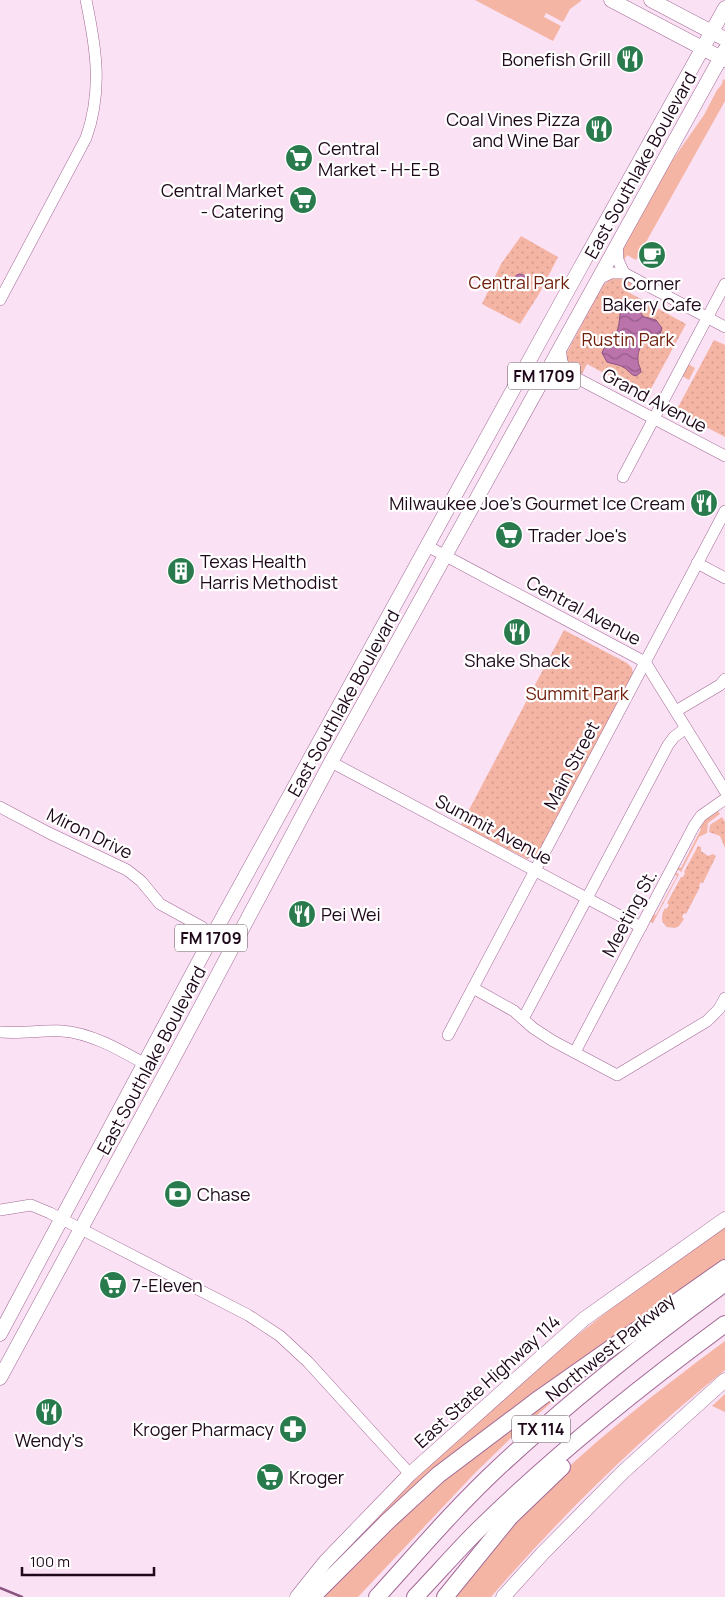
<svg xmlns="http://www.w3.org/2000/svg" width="725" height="1597" font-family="Manrope,sans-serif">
	<defs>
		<pattern id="park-dots" width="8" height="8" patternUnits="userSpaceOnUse" patternTransform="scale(1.25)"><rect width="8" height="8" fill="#f5b5a5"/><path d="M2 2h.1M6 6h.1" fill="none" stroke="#d29a8d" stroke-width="1.8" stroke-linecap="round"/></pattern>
		<pattern id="water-waves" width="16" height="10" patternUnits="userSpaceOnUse" patternTransform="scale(1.25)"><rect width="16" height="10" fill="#ba73ab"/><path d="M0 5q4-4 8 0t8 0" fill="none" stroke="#975c8a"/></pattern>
	</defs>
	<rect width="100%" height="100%" fill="#fbe1f4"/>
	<g fill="#f5b5a5">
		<path d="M 475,0 L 581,0 L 581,1 L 570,9 L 563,22 L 546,13 L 544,17 L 561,26 L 553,41 Z"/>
		<path d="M 723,79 L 725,80 L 725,101 L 636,260 L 627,255 L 623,262 L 622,250 L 669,165 L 704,115 L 717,90 L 722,84 Z"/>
		<path d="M 688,364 L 695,368 L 689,380 L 682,376 Z"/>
		<path d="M 717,810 L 720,814 L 708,823 L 707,833 L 699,837 L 681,872 L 677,869 L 678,867 L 681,868 L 701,829 L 699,827 L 704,820 L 717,812 Z"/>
		<path d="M 725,1227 L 725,1260 L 374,1527 L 371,1524 C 456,1435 549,1355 647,1281 C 672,1262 699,1245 725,1227 Z"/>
		<path d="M 725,1341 L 725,1370 C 640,1438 562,1515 491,1597 L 451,1597 C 476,1567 500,1535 527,1507 C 587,1446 656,1392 725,1341 Z"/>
		<path d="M 560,1393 L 560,1395 L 513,1436 L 474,1474 L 358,1597 L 316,1597 L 407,1508 Z"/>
		<path d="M 725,1394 L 725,1412 L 712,1406 Z"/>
	</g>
	<g fill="url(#park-dots)">
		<path d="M 521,236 L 558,257 L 539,294 L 520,324 L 482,304 L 501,264 Z"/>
		<path d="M 621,277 L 632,283 L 628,292 L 686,324 L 647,396 L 587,364 L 582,374 L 571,369 L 565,356 L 603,285 L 612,278 Z"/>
		<path d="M 714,340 L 725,345 L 725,437 L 676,411 Z"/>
		<path d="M 564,630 L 627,663 L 632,668 L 633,675 L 538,855 L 527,859 L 461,825 Z"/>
		<path d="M 722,817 L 725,822 L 725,848 L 720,836 L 709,832 L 710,825 Z"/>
		<path d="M 698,846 L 701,847 L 701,851 L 708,856 L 713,854 L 716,856 L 703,883 L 701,882 L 699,886 L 700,887 L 686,914 L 684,913 L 682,917 L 684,919 L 679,926 L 675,928 L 667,927 C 660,921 661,916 665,908 L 667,909 L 669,905 L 667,903 L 681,877 L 683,877 L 685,873 L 684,872 Z"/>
		<path d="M 675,872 L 679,874 L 653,923 L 649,921 L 653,914 L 656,915 L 677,876 L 674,874 Z"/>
	</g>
	<g fill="url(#water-waves)" stroke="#8b5380">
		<circle cx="520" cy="280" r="6"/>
		<path d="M 633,307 L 637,309 L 644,317 L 656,320 L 662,328 L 660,334 C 647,338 637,345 638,360 C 638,365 641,368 641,372 L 636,376 C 630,375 629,370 623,367 C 618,364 612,364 607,362 L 602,353 C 604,346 609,343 614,337 C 619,330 619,323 620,314 L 627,308 Z"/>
	</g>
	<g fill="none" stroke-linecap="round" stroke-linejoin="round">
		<path stroke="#8b5380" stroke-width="2.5" d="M 0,1588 L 22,1597"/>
		<g stroke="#a16895" stroke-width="12">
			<g id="minor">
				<path d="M 617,245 L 618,260 L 624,273"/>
				<path d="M 598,279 L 611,273 L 624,273 L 725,327"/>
				<path d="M 0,300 L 86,138 C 103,90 96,48 86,0"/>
				<path d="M 560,348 L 562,362 L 569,374"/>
				<path d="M 544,377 L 552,374 L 569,374 L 725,456"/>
				<path d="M 623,477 L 725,284"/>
				<path d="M 427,546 L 645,662 L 725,791"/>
				<path d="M 697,563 L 725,578"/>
				<path d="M 676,711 L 720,685 L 725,679"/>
				<path d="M 331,762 L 641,927"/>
				<path d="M 0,807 L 49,833 L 127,870 L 141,881 L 160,904 L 202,927 L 230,951"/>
				<path d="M 473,988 L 514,1011 L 533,1028 L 553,1041 L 617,1075 L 707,1021 L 719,1009 L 725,998"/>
				<path d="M 523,1019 L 668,745 L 674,737 L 686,728"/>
				<path d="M 0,1032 C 21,1034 41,1030 62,1031 C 91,1033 120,1050 145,1064"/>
				<path d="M 448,1035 L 725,511"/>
				<path d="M 575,1052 L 694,826 L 701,816 L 725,799"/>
				<path d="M 0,1210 L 31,1205 L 50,1213 L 248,1315 L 280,1336 L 308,1362 L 410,1474"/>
			</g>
		</g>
		<g stroke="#a16895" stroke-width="15">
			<g id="major">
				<path d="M 611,0 L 725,60"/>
				<path d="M 651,0 L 725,39"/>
				<path d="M 0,1334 L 213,935 L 579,270 L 725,8"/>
				<path d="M 0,1378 L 173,1059 L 331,762 L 725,50"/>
				<path d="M 297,1597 L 325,1562 L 410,1474 L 584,1319 L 725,1219"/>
				<path d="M 503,1597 L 542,1554 L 623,1472 L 725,1380"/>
			</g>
		</g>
		<g stroke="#a16895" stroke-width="18">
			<g id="highway">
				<path d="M 312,1597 L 387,1522 L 438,1475 L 540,1398 L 725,1268"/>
				<path d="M 377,1597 C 417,1553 455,1508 499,1467 C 570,1401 647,1340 725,1283"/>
				<path d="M 415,1597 C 436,1575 456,1552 477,1531 C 554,1455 638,1388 725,1324"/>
				<path d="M 445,1597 L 510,1517 L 562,1467"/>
			</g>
		</g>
		<use href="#minor" stroke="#fff" stroke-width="11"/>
		<use href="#major" stroke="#fff" stroke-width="14"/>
		<use href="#highway" stroke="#fff" stroke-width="16"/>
	</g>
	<defs>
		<g id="restaurant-disc" transform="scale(1.4375)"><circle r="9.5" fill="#297b4d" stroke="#fff"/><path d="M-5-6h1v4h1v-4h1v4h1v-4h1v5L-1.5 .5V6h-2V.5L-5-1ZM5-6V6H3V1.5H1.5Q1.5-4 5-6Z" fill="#fff"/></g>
		<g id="supermarket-disc" transform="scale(1.4375)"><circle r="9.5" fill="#297b4d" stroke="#fff"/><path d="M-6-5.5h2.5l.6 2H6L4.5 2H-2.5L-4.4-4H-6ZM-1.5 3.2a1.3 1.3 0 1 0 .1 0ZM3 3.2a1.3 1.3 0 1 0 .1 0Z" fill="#fff"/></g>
		<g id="cafe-disc" transform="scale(1.4375)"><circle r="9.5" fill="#297b4d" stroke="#fff"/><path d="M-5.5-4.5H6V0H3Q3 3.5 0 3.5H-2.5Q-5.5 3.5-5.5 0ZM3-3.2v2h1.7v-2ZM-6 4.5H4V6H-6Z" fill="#fff"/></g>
		<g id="building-disc" transform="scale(1.4375)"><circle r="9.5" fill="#297b4d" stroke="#fff"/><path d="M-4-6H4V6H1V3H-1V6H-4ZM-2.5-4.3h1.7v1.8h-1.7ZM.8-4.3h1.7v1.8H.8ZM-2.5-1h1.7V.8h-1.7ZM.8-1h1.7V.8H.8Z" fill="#fff"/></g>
		<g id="bank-disc" transform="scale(1.4375)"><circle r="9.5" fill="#297b4d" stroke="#fff"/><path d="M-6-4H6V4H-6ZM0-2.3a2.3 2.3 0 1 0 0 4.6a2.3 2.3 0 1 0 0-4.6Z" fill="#fff"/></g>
		<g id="pharmacy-disc" transform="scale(1.4375)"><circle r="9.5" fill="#297b4d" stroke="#fff"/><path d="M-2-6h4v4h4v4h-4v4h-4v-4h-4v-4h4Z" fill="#fff"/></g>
	</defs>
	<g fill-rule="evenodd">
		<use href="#restaurant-disc" x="630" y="59"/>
		<use href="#restaurant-disc" x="599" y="129"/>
		<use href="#supermarket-disc" x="299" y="158"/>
		<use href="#supermarket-disc" x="303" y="200"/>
		<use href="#cafe-disc" x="652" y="255"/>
		<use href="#restaurant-disc" x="704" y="503"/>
		<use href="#supermarket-disc" x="509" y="535"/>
		<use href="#building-disc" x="181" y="571"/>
		<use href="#restaurant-disc" x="517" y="632"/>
		<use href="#restaurant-disc" x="302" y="914"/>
		<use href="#bank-disc" x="178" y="1194"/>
		<use href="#supermarket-disc" x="113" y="1285"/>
		<use href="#restaurant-disc" x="49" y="1412"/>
		<use href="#pharmacy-disc" x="293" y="1429"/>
		<use href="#supermarket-disc" x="270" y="1477"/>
	</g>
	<g text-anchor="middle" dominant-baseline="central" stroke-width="4.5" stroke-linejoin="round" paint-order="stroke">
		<g fill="#fff" stroke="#62525f" stroke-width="1">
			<rect x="508" y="362.5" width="72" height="27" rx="4"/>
			<rect x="175" y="924.5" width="72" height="27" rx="4"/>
			<rect x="512" y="1415.5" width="58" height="27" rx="4"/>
		</g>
		<g font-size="16" font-weight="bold" fill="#1e081a">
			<text x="544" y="376">FM 1709</text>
			<text x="211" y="938">FM 1709</text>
			<text x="541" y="1429">TX 114</text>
		</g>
		<g font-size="18" fill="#1e081a" stroke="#fff" text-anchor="start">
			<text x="611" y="59" text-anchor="end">Bonefish Grill</text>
			<text x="580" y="119" text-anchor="end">Coal Vines Pizza<tspan x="580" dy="21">and Wine Bar</tspan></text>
			<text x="318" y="148">Central<tspan x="318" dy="21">Market - H-E-B</tspan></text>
			<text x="284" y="190" text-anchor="end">Central Market<tspan x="284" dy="21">- Catering</tspan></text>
			<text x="652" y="283" text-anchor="middle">Corner<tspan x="652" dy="21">Bakery Cafe</tspan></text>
			<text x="685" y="503" text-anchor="end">Milwaukee Joe's Gourmet Ice Cream</text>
			<text x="528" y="535">Trader Joe's</text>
			<text x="200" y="561">Texas Health<tspan x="200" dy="21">Harris Methodist</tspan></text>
			<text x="517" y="660" text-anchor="middle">Shake Shack</text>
			<text x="321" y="914">Pei Wei</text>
			<text x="197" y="1194">Chase</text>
			<text x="132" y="1285">7-Eleven</text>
			<text x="274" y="1429" text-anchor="end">Kroger Pharmacy</text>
			<text x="49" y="1440" text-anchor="middle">Wendy's</text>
			<text x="289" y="1477">Kroger</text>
		</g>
		<g font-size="18" fill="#1e081a" stroke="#fff">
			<text transform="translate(640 165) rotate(-61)">East Southlake Boulevard</text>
			<text transform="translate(655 400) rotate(28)">Grand Avenue</text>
			<text transform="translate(584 610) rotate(28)">Central Avenue</text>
			<text transform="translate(343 703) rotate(-61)">East Southlake Boulevard</text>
			<text transform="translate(571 765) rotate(-62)">Main Street</text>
			<text transform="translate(494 829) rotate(28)">Summit Avenue</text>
			<text transform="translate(90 833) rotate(26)">Miron Drive</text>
			<text transform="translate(629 913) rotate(-62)">Meeting St.</text>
			<text transform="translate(151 1060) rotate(-62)">East Southlake Boulevard</text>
			<text transform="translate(610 1347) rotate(-39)">Northwest Parkway</text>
			<text transform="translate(487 1381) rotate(-42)">East State Highway 114</text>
		</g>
		<g font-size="18" fill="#6f1f0b" stroke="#fff">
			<text x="519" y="282">Central Park</text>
			<text x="628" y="339">Rustin Park</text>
			<text x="577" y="693">Summit Park</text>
		</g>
	</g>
	<path d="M22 1567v8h132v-8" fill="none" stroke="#1e081a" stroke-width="2.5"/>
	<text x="30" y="1567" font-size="15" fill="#1e081a" stroke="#ffffff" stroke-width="4" paint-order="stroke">100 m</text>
</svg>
